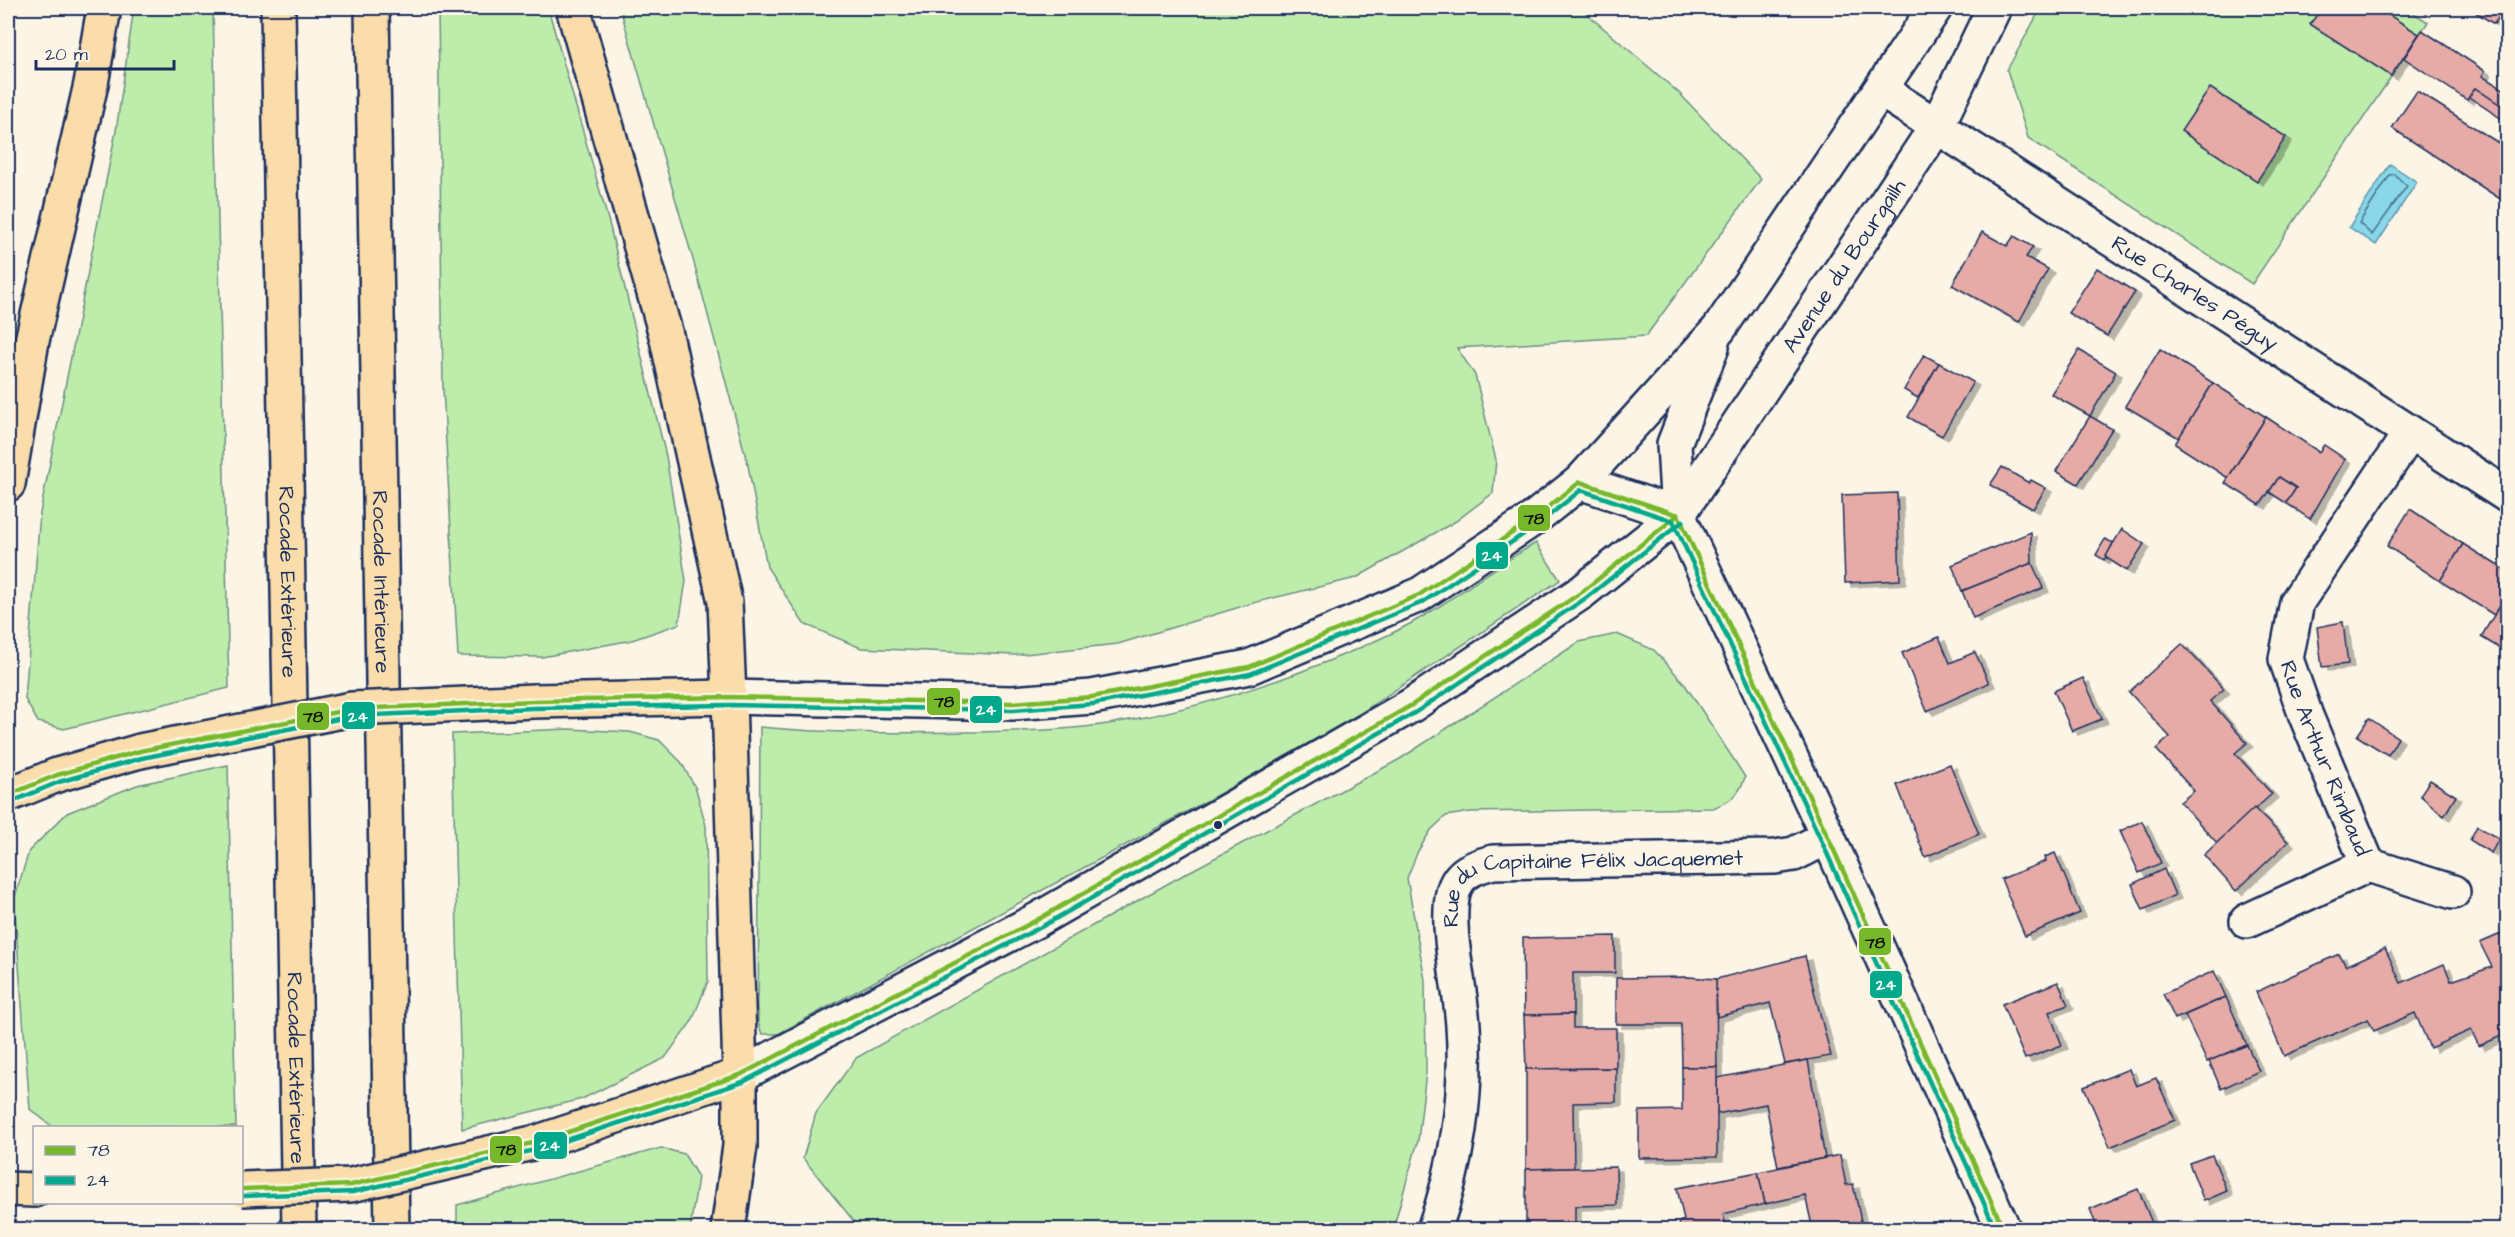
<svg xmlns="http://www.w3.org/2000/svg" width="2515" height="1237" font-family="'Architects Daughter',sans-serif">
	<defs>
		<filter id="shadow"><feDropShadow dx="6" dy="4" stdDeviation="0" flood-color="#0004"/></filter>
	</defs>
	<rect width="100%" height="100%" fill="#fcf5e5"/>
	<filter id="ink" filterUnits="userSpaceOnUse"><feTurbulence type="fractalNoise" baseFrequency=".0167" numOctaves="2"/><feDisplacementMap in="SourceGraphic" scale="12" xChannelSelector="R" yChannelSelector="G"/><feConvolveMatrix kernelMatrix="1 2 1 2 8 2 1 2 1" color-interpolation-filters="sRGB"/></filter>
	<g filter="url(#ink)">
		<g fill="#beedab" stroke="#6c8e84" stroke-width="1.5">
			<path d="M 134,8 L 213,8 L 229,688 L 64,729 L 38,722 L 25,699 L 40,513 L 116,131 Z"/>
			<path d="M 438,8 L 548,8 L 609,223 L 666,456 L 686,581 L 679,624 L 632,640 L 542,657 L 458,656 L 443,389 Z"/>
			<path d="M 620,8 L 1580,8 L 1679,93 L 1761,179 L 1646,336 L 1457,348 L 1475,375 L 1496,460 L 1493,493 L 1456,521 L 1356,578 L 1253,603 L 1118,644 L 1015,655 L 861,648 L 804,624 L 767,567 L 748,465 L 694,263 Z"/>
			<path d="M 2041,8 L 2406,8 L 2428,22 L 2252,284 L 2028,138 L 2007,70 Z"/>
			<path d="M 1536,543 L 1560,580 L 1359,714 L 1223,792 L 778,1034 L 762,1034 L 758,1023 L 760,727 C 830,734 899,733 969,732 C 1016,731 1067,731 1114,723 C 1207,707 1300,676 1386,636 C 1439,612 1485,572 1536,543 Z"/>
			<path d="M 1617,634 L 1654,650 L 1684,683 L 1745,777 C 1739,796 1731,801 1713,808 L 1470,812 L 1446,816 L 1431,830 L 1418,851 L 1407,878 L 1425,980 L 1426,1072 L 1418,1141 L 1393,1229 L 860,1229 L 803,1158 L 816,1113 L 856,1058 L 1185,874 L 1400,759 L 1579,642 Z"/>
			<path d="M 568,729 L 630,732 L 659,740 L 681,762 L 696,789 L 706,826 L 708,981 L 692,1021 L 665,1058 L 582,1099 L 462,1129 L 452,734 Z"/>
			<path d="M 228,765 L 236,1127 L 53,1127 L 30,1109 L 14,900 L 29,851 L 67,813 L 137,785 Z"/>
			<path d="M 661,1148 L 684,1154 L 698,1177 L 690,1229 L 457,1229 L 457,1205 Z"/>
		</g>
		<path fill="#89d7e7" stroke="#5d94b0" stroke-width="1.5" d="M 2390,164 L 2417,182 L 2376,245 L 2349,227 Z"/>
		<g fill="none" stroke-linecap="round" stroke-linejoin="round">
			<path stroke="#477295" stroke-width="1.5" d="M 2394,174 L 2407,186 L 2372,235 L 2359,223 L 2390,175 Z"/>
		</g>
		<g fill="#e6aba6" stroke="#1b2f5e" stroke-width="1.5" filter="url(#shadow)">
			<path d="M 2322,8 L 2378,8 L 2419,34 L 2391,76 L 2310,24 Z"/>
			<path d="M 2469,8 L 2505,8 L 2494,24 Z"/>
			<path d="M 2422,30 L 2485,71 L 2482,76 L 2508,92 L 2508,110 L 2475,88 L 2467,100 L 2404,58 Z"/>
			<path d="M 2210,88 L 2286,137 L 2257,181 L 2181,131 Z"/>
			<path d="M 2475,88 L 2508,110 L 2502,119 L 2469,97 Z"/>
			<path d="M 2417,91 L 2508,149 L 2508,204 L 2392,128 Z"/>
			<path d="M 1982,232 L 2007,246 L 2014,236 L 2033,247 L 2026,257 L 2048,269 L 2019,322 L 1952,285 Z"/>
			<path d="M 2097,268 L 2135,292 L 2107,336 L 2068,313 Z"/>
			<path d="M 2160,349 L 2213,383 L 2179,438 L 2125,406 Z"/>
			<path d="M 2079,350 L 2116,372 L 2090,416 L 2051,394 Z"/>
			<path d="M 1924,355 L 1939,363 L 1918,398 L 1904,390 Z"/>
			<path d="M 1939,363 L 1973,382 L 1942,436 L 1908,417 Z"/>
			<path d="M 2213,383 L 2266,417 L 2228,478 L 2175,444 Z"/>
			<path d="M 2090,416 L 2112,429 L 2078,484 L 2056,471 Z"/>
			<path d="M 2266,417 L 2319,452 L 2324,445 L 2345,459 L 2310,519 L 2286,503 L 2296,488 L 2279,477 L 2260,505 L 2225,483 Z"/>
			<path d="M 2002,467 L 2029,483 L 2031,480 L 2046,488 L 2033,509 L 1990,485 Z"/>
			<path d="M 2279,477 L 2296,488 L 2286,503 L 2269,492 Z"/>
			<path d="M 1897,493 L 1900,580 L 1845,583 L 1842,495 Z"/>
			<path d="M 2410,509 L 2463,544 L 2440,581 L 2387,546 Z"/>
			<path d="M 2122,529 L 2144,544 L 2127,571 L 2105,557 Z"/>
			<path d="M 2031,532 L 2032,563 L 1962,591 L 1952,565 Z"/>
			<path d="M 2105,539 L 2113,543 L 2104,560 L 2096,555 Z"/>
			<path d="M 2463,544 L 2508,572 L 2508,592 L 2494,615 L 2440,581 Z"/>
			<path d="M 2032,563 L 2043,588 L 1973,618 L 1962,591 Z"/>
			<path d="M 2508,592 L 2508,653 L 2481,637 Z"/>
			<path d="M 2343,622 L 2348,664 L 2322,667 L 2317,627 Z"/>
			<path d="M 1939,637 L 1950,663 L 1975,652 L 1989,683 L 1927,711 L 1902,653 Z"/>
			<path d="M 2182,644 L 2224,689 L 2210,701 L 2247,743 L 2235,753 L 2272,794 L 2217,843 L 2180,802 L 2194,791 L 2156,749 L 2170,737 L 2129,692 Z"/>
			<path d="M 2083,678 L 2102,719 L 2072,731 L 2054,691 Z"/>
			<path d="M 2369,718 L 2398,738 L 2388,755 L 2357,736 Z"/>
			<path d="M 1950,764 L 1979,834 L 1925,857 L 1897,785 Z"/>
			<path d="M 2430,780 L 2456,796 L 2444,816 L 2420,795 Z"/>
			<path d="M 2254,808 L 2288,842 L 2236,891 L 2204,855 Z"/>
			<path d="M 2142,821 L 2161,863 L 2139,873 L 2120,831 Z"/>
			<path d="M 2477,826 L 2499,839 L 2491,853 L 2470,840 Z"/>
			<path d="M 2055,853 L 2080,913 L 2025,936 L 2001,879 L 2046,861 L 2045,857 Z"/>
			<path d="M 2164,869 L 2175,895 L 2143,910 L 2132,884 Z"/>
			<path d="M 2508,931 L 2508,1033 L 2479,1046 L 2471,1030 L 2430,1048 L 2415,1013 L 2374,1031 L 2368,1019 L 2284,1056 L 2256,992 L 2339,954 L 2346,966 L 2385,948 L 2401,983 L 2444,964 L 2451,981 L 2492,967 L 2480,943 Z"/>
			<path d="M 1615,936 L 1615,973 L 1573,973 L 1573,1014 L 1524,1015 L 1523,938 Z"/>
			<path d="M 1805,956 L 1831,1056 L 1785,1064 L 1770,1003 L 1717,1017 L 1716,979 Z"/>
			<path d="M 2214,971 L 2226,997 L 2175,1019 L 2163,994 Z"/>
			<path d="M 1688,977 L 1716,979 L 1717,1067 L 1682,1067 L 1681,1024 L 1616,1024 L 1616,978 Z"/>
			<path d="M 2058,982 L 2068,1005 L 2049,1012 L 2062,1045 L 2025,1059 L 2002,1004 Z"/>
			<path d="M 2226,997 L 2247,1045 L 2207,1062 L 2185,1015 Z"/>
			<path d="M 1573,1014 L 1573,1028 L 1616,1028 L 1616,1068 L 1526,1069 L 1524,1015 Z"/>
			<path d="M 2247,1045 L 2259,1071 L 2221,1089 L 2209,1061 Z"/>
			<path d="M 1808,1060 L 1825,1158 L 1778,1167 L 1766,1104 L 1717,1114 L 1717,1078 Z"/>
			<path d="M 1682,1067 L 1717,1067 L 1717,1157 L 1639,1158 L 1639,1111 L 1682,1110 Z"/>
			<path d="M 1616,1068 L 1616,1102 L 1573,1103 L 1574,1168 L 1526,1169 L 1526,1069 Z"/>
			<path d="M 2129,1069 L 2136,1086 L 2156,1078 L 2175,1120 L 2110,1147 L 2084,1087 Z"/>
			<path d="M 1840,1155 L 1846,1185 L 1853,1184 L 1863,1230 L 1813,1230 L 1805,1195 L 1765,1204 L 1758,1172 Z"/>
			<path d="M 2212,1155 L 2227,1191 L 2204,1201 L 2189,1163 Z"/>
			<path d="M 1616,1167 L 1617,1205 L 1575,1206 L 1575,1230 L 1526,1230 L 1526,1169 Z"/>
			<path d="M 1758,1172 L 1765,1204 L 1723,1214 L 1727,1230 L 1680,1230 L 1679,1222 L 1684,1220 L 1677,1188 Z"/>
			<path d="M 2138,1189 L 2155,1230 L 2098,1230 L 2090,1209 Z"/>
		</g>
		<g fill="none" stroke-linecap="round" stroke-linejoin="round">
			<g stroke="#1b2f5e" stroke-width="38">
				<g id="minor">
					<path id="s1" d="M 1881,90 L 2508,496"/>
					<path id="s2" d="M 2410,433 L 2297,602 L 2286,659 L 2306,716 L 2368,865 L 2453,892"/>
					<path d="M 2247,921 L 2368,865"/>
					<path id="s3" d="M 1434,1230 C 1457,1166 1468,1094 1463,1026 C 1461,988 1445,929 1453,893 C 1458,872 1474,867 1493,862 L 1775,857 L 1794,854 L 1828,837"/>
				</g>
			</g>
			<g stroke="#1b2f5e" stroke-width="38">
				<g id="secondary">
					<path d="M 1712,347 L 1674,444 L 1678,515 L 1828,837 L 2004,1230"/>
					<path d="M 1580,482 L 1678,515"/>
					<path d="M 729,697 L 1012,703 L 1092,697 L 1249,667 L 1419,595 L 1533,519 L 1580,482 L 1719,329 L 1935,8"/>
					<path id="s4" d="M 740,1075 L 1037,920 L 1412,705 L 1582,592 L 1678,515 L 1937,126 L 1994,8"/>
				</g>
			</g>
			<g stroke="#1b2f5e" stroke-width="38">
				<g id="primary">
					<path d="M 534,701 L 729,697 L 740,1075 L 541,1141"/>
					<path d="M 8,795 L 57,775 L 140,751"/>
					<path d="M 8,1189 L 34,1190"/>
				</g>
			</g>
			<g stroke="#1b2f5e" stroke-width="38">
				<g id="motorway">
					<path id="s5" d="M 278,8 L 299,1230"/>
					<path id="s6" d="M 372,8 L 392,1230"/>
					<path d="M 573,8 L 666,335 L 725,602 L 729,697"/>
					<path d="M 8,484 L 32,341 L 91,84 L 104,8"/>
					<path d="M 728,1230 L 740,1146 L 740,1075"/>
				</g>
			</g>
			<use href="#minor" stroke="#fcf5e5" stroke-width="33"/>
			<use href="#secondary" stroke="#fcf5e5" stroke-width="33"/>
			<use href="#primary" stroke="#faddab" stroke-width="33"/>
			<use href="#motorway" stroke="#faddab" stroke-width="33"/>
			<g stroke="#1b2f5e" stroke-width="38" stroke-linecap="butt">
				<g id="primary-bridge">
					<path d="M 140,751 L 352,709 L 534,701"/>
					<path d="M 242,1189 L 351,1185 L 541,1141"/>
				</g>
			</g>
			<use href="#primary-bridge" stroke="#faddab" stroke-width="33"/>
			<g stroke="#fcf5e5" stroke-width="9">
				<g id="bus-1">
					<path d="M 8,795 L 57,775 L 140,751 L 352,709 L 534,701 L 729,697 L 1012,703 L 1092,697 L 1249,667 L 1419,595 L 1533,519 L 1580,482 L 1678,515 L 1828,837 L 2004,1230"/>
					<path d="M 242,1189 L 351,1185 L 541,1141 L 740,1075 L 1037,920 L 1412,705 L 1582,592 L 1678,515"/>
				</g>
			</g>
			<g stroke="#fcf5e5" stroke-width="9">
				<g id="bus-2">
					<path d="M 11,802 L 59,782 L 142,758 L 353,716 L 534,708 L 729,705 L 1013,710 L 1093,704 L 1250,674 L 1423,602 L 1537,525 L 1581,490 L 1673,521 L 1821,840 L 1996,1230"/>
					<path d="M 242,1196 L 353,1192 L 543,1148 L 743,1082 L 1041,927 L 1416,712 L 1586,598 L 1683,521"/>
				</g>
			</g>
			<use href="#bus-1" stroke="#76b82a" stroke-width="4.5"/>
			<use href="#bus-2" stroke="#00a98b" stroke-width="4.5"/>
		</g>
	</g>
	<circle fill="#1b2f5e" stroke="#fcf5e5" stroke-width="2" cx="1218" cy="825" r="5"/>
	<g text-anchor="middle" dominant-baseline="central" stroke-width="5" stroke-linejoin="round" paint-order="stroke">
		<g font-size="22" fill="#1b2f5e" stroke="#fcf5e5">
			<text stroke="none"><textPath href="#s4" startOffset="1394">Avenue du Bourgailh</textPath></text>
			<text stroke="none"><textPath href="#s1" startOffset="374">Rue Charles Péguy</textPath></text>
			<text stroke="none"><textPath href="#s5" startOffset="574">Rocade Extérieure</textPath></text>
			<text stroke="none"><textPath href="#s6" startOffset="574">Rocade Intérieure</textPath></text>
			<text stroke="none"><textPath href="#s2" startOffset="368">Rue Arthur Rimbaud</textPath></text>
			<text stroke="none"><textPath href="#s3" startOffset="476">Rue du Capitaine Félix Jacquemet</textPath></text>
			<text stroke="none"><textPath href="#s5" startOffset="1060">Rocade Extérieure</textPath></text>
		</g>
	</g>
	<g stroke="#fcf5e5" stroke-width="2">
		<rect x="1517" y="504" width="34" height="28" rx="6" fill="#76b82a"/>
		<rect x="1475" y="541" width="34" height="29" rx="6" fill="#00a98b"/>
		<rect x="926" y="687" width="35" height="29" rx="6" fill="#76b82a"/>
		<rect x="969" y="695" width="34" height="29" rx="6" fill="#00a98b"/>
		<rect x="341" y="701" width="35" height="29" rx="6" fill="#00a98b"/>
		<rect x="296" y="702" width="34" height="29" rx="6" fill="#76b82a"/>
		<rect x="1858" y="927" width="34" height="29" rx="6" fill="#76b82a"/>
		<rect x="1869" y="970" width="34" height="29" rx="6" fill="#00a98b"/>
		<rect x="533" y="1131" width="35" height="29" rx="6" fill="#00a98b"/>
		<rect x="489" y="1135" width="34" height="29" rx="6" fill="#76b82a"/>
	</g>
	<g font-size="16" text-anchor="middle" font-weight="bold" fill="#fff">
		<text x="1492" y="561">24</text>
		<text x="986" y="715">24</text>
		<text x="358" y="722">24</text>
		<text x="1886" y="990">24</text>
		<text x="550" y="1151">24</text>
	</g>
	<g font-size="16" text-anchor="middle" font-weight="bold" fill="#111">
		<text x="1534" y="524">78</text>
		<text x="944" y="707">78</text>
		<text x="313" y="722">78</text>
		<text x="1875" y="948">78</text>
		<text x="506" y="1155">78</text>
	</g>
	<rect width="2515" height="1237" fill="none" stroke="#fcf5e5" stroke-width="30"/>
	<rect x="15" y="15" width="2485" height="1207" fill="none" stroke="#1b2f5e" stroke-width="2" filter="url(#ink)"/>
	<rect x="33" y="1126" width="210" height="78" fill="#fcf5e5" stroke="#a2a6af" stroke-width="1.5"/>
	<rect x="45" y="1146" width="30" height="9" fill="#76b82a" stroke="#a2a6af" stroke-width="1.5"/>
	<text x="87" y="1156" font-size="18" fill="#1b2f5e">78</text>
	<rect x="45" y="1176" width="30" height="9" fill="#00a98b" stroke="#a2a6af" stroke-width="1.5"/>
	<text x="87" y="1186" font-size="18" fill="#1b2f5e">24</text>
	<path d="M36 60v9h138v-9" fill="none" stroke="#1b2f5e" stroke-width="3"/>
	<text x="45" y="60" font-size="18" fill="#1b2f5e" stroke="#fcf5e5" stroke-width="4.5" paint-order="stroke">20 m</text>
</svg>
